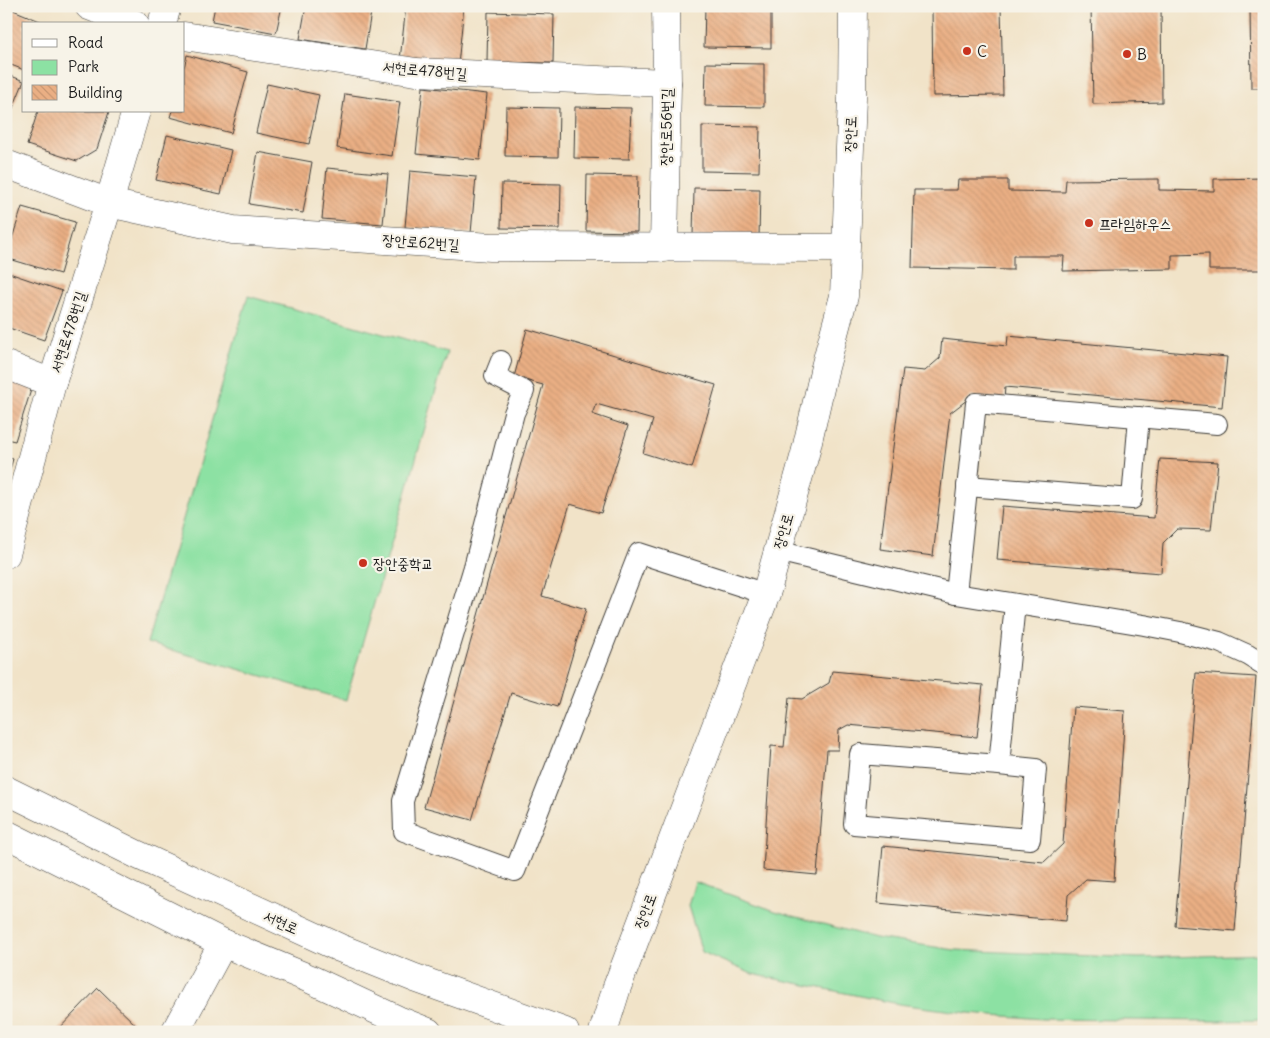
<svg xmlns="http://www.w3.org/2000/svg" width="1270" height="1038" font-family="Delius,'Poor Story',sans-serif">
	<defs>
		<pattern id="building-back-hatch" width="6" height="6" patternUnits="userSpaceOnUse" patternTransform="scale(1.25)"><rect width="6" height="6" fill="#eaaf84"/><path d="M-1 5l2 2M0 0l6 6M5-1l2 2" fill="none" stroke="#c89671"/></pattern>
	</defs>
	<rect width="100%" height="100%" fill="#f7f3e8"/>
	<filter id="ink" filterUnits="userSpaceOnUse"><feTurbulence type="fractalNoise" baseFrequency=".02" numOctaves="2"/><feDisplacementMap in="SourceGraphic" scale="10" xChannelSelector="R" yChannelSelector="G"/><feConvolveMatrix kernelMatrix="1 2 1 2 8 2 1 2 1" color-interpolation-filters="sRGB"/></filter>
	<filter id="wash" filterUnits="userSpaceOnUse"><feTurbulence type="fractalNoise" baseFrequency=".0096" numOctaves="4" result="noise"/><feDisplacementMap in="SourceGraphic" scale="20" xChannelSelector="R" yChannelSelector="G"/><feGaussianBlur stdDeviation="1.12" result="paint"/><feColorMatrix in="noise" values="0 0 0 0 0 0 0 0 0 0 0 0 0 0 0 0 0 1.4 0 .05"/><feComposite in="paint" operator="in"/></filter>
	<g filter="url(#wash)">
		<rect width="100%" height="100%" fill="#f1e3c8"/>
		<g fill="#8ce1a3" stroke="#547e60">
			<path d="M 248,296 L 447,352 L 346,700 L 147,643 Z"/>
			<path d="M 695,882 L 775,911 L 875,938 L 955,950 L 1139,958 L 1264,954 L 1264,1020 L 1214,1021 L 1042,1019 L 968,1013 L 899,1004 L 752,974 L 702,952 L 688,906 Z"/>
		</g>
		<g id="blocks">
			<g fill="url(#building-back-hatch)">
				<path d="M 215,6 L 282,6 L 276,33 L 212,21 Z"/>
				<path d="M 306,6 L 372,6 L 365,49 L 300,39 Z"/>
				<path d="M 406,6 L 464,6 L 458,65 L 400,60 Z"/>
				<path d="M 705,6 L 771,6 L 771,48 L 704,47 Z"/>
				<path d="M 932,6 L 1001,6 L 1003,95 L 933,96 Z"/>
				<path d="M 1091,6 L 1161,6 L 1162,102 L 1093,104 Z"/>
				<path d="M 1250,6 L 1264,6 L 1264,88 L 1251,88 Z"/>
				<path d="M 6,7 L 47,24 L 24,24 L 24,70 L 6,63 Z"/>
				<path d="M 488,12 L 554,14 L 553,63 L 487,62 Z"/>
				<path d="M 187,55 L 248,72 L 231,133 L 170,117 L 172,111 L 184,111 L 184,68 Z"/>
				<path d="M 706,63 L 764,64 L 764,107 L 705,106 Z"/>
				<path d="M 6,74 L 24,81 L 6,125 Z"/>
				<path d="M 267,84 L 319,95 L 309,144 L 256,133 Z"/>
				<path d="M 423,87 L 487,94 L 480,160 L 416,154 Z"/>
				<path d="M 345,94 L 400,102 L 392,156 L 337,148 Z"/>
				<path d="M 506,107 L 559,108 L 558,157 L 505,156 Z"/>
				<path d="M 575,107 L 631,108 L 629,159 L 574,158 Z"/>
				<path d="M 38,111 L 105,111 L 109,112 L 97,149 L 77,161 L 27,145 Z"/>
				<path d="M 702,126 L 760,127 L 759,172 L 702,171 Z"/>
				<path d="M 167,135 L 231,150 L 221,194 L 156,180 Z"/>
				<path d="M 258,152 L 312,162 L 303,213 L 249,204 Z"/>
				<path d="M 327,168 L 388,174 L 383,224 L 322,219 Z"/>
				<path d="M 410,171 L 476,177 L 471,233 L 405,227 Z"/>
				<path d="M 587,175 L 638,176 L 637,232 L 586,231 Z"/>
				<path d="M 1264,178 L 1264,270 L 1209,270 L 1209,254 L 1172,255 L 1172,269 L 1063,271 L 1064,256 L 1013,256 L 1013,270 L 912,268 L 914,190 L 957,190 L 958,180 L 1008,180 L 1008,191 L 1065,192 L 1066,180 L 1159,179 L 1159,190 L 1214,191 L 1214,179 Z"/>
				<path d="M 502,183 L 561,184 L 560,229 L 501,228 Z"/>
				<path d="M 694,188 L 760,189 L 759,239 L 693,237 Z"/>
				<path d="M 22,207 L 75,222 L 60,274 L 6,258 Z"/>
				<path d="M 6,272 L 62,291 L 44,340 L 6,327 Z"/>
				<path d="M 527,329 L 716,385 L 692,468 L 643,453 L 653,420 L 596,404 L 592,414 L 628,426 L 601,513 L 570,504 L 542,596 L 586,609 L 557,707 L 511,693 L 472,820 L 424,807 L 543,385 L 514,377 Z"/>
				<path d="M 1008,336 L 1227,357 L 1222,407 L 1005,387 L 1004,399 L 972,396 L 950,413 L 933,556 L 880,549 L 903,369 L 925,371 L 940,358 L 942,339 L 1007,346 Z"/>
				<path d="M 6,368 L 35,377 L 15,441 L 6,439 Z"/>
				<path d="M 6,457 L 13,459 L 7,479 L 6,479 Z"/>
				<path d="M 1160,459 L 1218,462 L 1211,530 L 1177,529 L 1163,543 L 1161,573 L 997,560 L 1002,506 L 1154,518 Z"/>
				<path d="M 832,671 L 983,685 L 977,737 L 848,725 L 839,730 L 838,750 L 827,750 L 817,875 L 763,870 L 771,746 L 784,747 L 789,698 L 802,699 L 829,683 Z"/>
				<path d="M 1196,673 L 1256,677 L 1235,931 L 1175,926 Z"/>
				<path d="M 1073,707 L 1125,711 L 1114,881 L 1086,879 L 1068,895 L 1066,921 L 878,903 L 883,846 L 1044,862 L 1063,844 Z"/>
				<path d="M 98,988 L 141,1030 L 139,1032 L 56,1032 Z"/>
			</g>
		</g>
	</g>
	<g filter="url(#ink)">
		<use href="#blocks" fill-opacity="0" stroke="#3c3a36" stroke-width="1"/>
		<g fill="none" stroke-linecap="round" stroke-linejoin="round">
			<g stroke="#3c3a36" stroke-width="22">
				<g id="lane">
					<path d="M 501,361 L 495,376 L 524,391 L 514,413 L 474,567 L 403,801 L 404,831 L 515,871 L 639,553 L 766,594"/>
					<path d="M 967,486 L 1132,499 L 1139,417"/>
					<path d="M 777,551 L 956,594 L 1144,625 L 1180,632 L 1219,642 L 1248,655 L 1264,665"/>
					<path d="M 956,594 L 976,403 L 1217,424"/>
					<path d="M 999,765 L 1036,769 L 1030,839 L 854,824 L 860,754 L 999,765 L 1015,604"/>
				</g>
			</g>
			<g stroke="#3c3a36" stroke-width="29">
				<g id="street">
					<path d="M 89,6 L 135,24"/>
					<path d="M 162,24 L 167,6"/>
					<path d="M 184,36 L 416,72 L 667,83"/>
					<path d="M 6,164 L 109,203 L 233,230 L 491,247 L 845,248"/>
					<path d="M 664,248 L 667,83 L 666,6"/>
					<path d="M 6,365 L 52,383"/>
					<path d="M 6,554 L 52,383 L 109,203 L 136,111"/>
					<path d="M 175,1032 L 223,943"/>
				</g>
			</g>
			<g stroke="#3c3a36" stroke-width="29">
				<path id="secondary" d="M 603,1032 L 617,987 L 766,594 L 805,454 L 824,371 L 844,296 L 852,98 L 853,6"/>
			</g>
			<g stroke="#3c3a36" stroke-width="29">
				<g id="primary">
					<path d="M 6,790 L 138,855 L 340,948 L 415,978 L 565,1032"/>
					<path d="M 6,834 L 223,943 L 308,978 L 398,1020 L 428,1032"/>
				</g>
			</g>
			<use href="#lane" stroke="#fff" stroke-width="20"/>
			<use href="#street" stroke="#fff" stroke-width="28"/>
			<use href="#secondary" stroke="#fff" stroke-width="28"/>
			<use href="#primary" stroke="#fff" stroke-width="28"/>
		</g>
	</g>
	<g fill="#c8321e" stroke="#f7f3e8" stroke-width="2">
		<circle cx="967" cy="51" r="5"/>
		<circle cx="1127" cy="54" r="5"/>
		<circle cx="1089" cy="223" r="5"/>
		<circle cx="363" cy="563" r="5"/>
	</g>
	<g text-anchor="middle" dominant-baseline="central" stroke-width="4.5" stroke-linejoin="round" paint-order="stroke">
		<g font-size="15" fill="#1c1c1c" stroke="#f7f3e8" text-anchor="start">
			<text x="977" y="51">C</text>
			<text x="1137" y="54">B</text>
			<text x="1099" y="223">프라임하우스</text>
			<text x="373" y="563">장안중학교</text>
		</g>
		<g font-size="15" fill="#1c1c1c" stroke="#f7f3e8">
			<text transform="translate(425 70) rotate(5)">서현로478번길</text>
			<text transform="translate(666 127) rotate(-89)">장안로56번길</text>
			<text transform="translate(850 134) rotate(-88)">장안로</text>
			<text transform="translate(421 242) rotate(4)">장안로62번길</text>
			<text transform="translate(68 332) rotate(-72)">서현로478번길</text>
			<text transform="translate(783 531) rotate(-74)">장안로</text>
			<text transform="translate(645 911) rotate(-69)">장안로</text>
			<text transform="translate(281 922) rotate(24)">서현로</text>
		</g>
	</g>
	<rect width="1270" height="1038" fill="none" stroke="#f7f3e8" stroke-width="25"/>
	<rect x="22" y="22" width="162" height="90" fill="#f7f3e8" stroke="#9f9d96"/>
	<rect x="32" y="39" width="25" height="8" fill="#ffffff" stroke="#9f9d96"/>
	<text x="68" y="48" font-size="15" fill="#1c1c1c">Road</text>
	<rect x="32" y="60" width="25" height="15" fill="#8ce1a3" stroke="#9f9d96"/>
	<text x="68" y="72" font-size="15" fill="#1c1c1c">Park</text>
	<rect x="32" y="85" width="25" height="15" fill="url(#building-back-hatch)" stroke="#9f9d96"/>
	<text x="68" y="98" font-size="15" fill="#1c1c1c">Building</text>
</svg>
